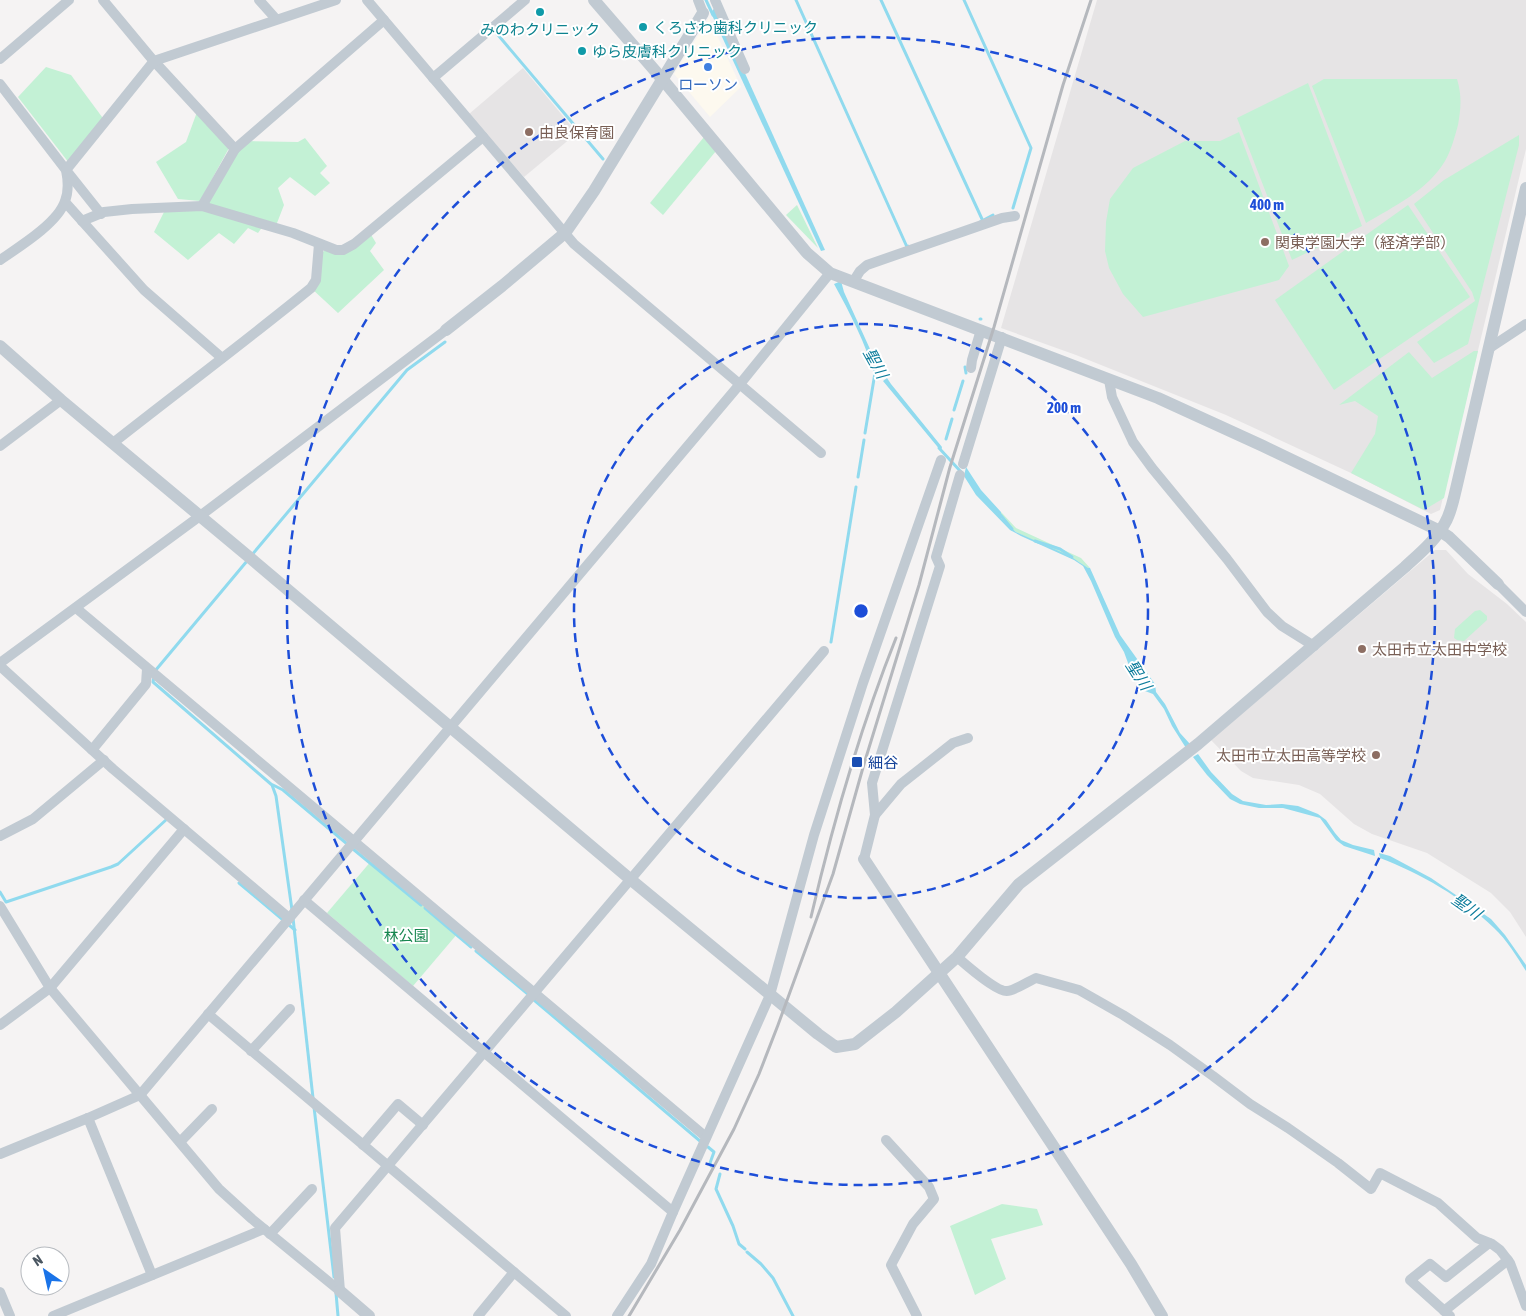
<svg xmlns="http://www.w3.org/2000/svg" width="1526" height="1316" font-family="'Asap Condensed','Noto Sans JP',sans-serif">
	<rect width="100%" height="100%" fill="#f5f3f3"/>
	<path fill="#fdf9ef" d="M 709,18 L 741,87 L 710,117 L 674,74 Z"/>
	<g fill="#e6e4e5">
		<path d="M 1097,0 L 1526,0 L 1526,149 L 1440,510 L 1431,514 L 1351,473 L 1226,415 L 1076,355 L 1001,328 Z"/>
		<path d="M 523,68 L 577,133 L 524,177 L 469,114 Z"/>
		<path d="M 1435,550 L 1446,550 L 1468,574 L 1507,604 L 1526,622 L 1526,937 L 1510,912 L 1491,893 L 1427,853 L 1372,834 L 1354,824 L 1320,794 L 1299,785 L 1253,778 L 1241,771 L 1211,740 Z"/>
	</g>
	<g fill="#c3f1d5">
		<path d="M 46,67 L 71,75 L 105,121 L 69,163 L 18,97 Z"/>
		<path d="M 1324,79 L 1457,79 C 1462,95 1461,109 1458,125 C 1455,136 1451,151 1445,161 C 1428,190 1393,207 1366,223 L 1312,86 Z"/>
		<path d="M 1308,83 L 1362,226 L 1292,260 L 1237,118 Z"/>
		<path d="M 197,112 L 229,148 L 200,201 L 178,199 L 156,162 L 186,142 Z"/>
		<path d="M 1239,132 L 1289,266 L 1279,280 L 1143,317 L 1123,294 L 1109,268 L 1105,251 L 1106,222 L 1110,199 L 1133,168 L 1185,141 L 1220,141 Z"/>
		<path d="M 1519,135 L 1519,145 L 1468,344 L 1434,363 L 1417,342 L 1475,301 L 1472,292 L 1414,204 L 1444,180 Z"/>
		<path d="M 704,137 L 716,151 L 663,215 L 650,203 Z"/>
		<path d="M 305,138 L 327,166 L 320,173 L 330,183 L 315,196 L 290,177 L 278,188 L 284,205 L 277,223 L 263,226 L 258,233 L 248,228 L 234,244 L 219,233 L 188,260 L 154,232 L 166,208 L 202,206 L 245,141 L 298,142 Z"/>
		<path d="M 797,205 L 818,248 L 786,215 Z"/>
		<path d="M 1408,205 L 1470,297 L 1334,390 L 1275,300 Z"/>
		<path d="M 370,233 L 376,243 L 370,251 L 384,270 L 338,313 L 311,288 L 318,257 L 326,249 L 343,250 Z"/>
		<path d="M 1474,351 L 1478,351 L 1444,498 L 1424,510 L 1351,473 L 1375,434 L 1378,416 L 1355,401 L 1339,405 L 1409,352 L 1432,378 Z"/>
		<path d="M 1001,512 L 1016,528 L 1081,558 L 1090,568 L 1088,569 L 1079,562 L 1016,532 L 1001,518 Z"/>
		<path d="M 1480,610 L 1487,616 L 1487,620 L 1464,641 L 1457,640 L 1454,638 L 1455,629 L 1475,611 Z"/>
		<path d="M 372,860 L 458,933 L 413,986 L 327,913 Z"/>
		<path d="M 1002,1204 L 1037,1209 L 1043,1225 L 991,1239 L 1006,1279 L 975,1295 L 950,1226 Z"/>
	</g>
	<g fill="#90daee">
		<path d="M 715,7 L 825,250 L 821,251 L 711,13 Z"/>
		<path d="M 841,281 L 844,292 L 875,360 L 884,374 L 879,379 L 876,375 L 875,376 C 866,344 850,313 834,284 Z"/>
		<path d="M 887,378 L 891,384 L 942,447 L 941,451 L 883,381 Z"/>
		<path d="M 966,467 L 981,490 L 1001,512 L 1001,518 L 1016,532 L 1070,556 L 1088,568 L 1090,568 L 1120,635 L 1155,684 L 1156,692 L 1165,704 L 1180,733 L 1190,744 L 1186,748 L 1172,726 L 1164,709 L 1153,694 L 1145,691 L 1132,674 L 1124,652 L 1115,637 L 1091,581 L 1083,566 L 1074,560 L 1021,536 L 1010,530 L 976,495 L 964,476 Z"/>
		<path d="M 1198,754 L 1211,772 L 1232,794 L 1243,801 L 1266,805 L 1282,804 L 1298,806 L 1318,814 L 1326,820 L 1335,833 L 1341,840 L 1353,845 L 1374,850 L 1375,856 L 1344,846 L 1336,840 L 1320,818 L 1283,808 L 1259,808 L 1240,804 L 1230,799 L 1207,775 L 1193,757 Z"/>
		<path d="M 1379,853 L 1390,856 L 1431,878 L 1491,919 L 1505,935 L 1526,965 L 1526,971 C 1517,957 1507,940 1494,928 C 1462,897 1421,874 1380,858 Z"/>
	</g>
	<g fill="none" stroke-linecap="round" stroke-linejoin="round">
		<g stroke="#90daee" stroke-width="3">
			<path d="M 706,0 L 713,15"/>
			<path d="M 796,0 L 907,247 L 908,246"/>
			<path d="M 881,0 L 982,219"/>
			<path d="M 964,0 L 1031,148 L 1013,208"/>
			<path d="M 493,29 L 603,159"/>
			<path d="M 980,222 L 993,215"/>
			<path d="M 980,319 L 981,319"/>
			<path d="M 965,367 L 966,373"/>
			<path d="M 954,410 L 963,381"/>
			<path d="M 865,433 L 875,373"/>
			<path d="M 946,439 L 952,419"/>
			<path d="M 939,448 L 962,473"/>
			<path d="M 858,477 L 864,440"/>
			<path d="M 998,512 L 1012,529"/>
			<path d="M 1035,541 L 1060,549 L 1072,557"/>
			<path d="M 251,556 L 407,370 L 445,342"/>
			<path d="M 831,642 L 856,487"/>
			<path d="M 155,671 L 247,561"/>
			<path d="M 154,677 L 153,682 L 272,785 L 276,796 L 292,910"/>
			<path d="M 273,785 L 283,790 L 346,843"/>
			<path d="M 353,849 L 421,905"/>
			<path d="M 239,883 L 295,930"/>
			<path d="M 0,892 L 6,902 L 111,867 L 118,864 L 167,819"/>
			<path d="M 425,908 L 471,947"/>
			<path d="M 293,918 L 313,1098"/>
			<path d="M 476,951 L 529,995"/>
			<path d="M 534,1000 L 700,1141"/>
			<path d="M 314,1107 L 334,1277"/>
			<path d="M 708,1147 L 714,1152 L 710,1163 L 711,1166"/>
			<path d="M 720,1174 L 716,1189 L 733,1226 L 739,1244 L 745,1249"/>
			<path d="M 747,1252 L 761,1264 L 773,1278 L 793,1316"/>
			<path d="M 336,1293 L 338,1316"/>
		</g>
		<g stroke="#c1cad2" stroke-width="10">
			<path d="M 103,0 L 152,59 L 235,149"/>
			<path d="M 259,0 L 276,19"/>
			<path d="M 367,0 L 574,244 L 821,453"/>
			<path d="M 698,0 L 703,13"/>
			<path d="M 715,0 L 745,69"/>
			<path d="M 0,59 L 69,0"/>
			<path d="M 433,78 L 525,0"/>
			<path d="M 0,84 L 66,170 C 68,180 69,191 65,201 C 58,223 19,247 0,260"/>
			<path d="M 65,202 L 144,290 L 222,358"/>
			<path d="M 202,206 L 235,149 L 384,20"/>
			<path d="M 101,214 L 66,170 L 154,61 L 336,0"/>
			<path d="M 82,221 L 104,212 L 132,209 L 202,206 L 293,233 L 336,250 L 343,250 L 354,244 L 483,137"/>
			<path d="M 853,282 L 860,271 L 867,265 L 1002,218 L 1015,216"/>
			<path d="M 1488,349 L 1526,324"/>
			<path d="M 971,368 L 972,360 L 981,330"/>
			<path d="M 1109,380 L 1112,397 L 1133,442 L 1152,468 L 1227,559 L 1267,612 L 1282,626 L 1314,646"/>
			<path d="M 113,443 C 179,391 246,341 311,288 L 316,280 L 319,244"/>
			<path d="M 0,446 L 61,400"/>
			<path d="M 963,464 L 1002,337"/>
			<path d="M 1498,584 L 1526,612"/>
			<path d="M 76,608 L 706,1137"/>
			<path d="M 0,663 L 200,516 L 446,330"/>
			<path d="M 0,666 L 113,769 L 289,918"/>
			<path d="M 92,750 L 146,684 L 147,669"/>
			<path d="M 875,815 L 901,784 L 953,743 L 968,738"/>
			<path d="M 0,836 L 33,819 L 104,760"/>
			<path d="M 864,859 L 875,815 L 872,783 L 940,566 L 936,557 L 960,475"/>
			<path d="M 304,900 L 673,1212"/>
			<path d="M 0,906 L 50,988 L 219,1189 L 252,1219 L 340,1291"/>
			<path d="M 957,957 C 966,965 997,992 1007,991 C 1014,991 1029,981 1036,978 L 1079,990 L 1123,1015 L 1170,1045 L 1213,1076 L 1250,1104 L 1288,1128 L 1338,1163 L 1371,1189 L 1380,1173 L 1438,1203 L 1477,1238 L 1492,1244 L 1500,1250 L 1510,1263 L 1526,1306"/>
			<path d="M 208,1014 L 566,1316"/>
			<path d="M 0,1025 L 50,988 L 184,829"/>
			<path d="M 251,1051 L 290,1009"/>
			<path d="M 88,1118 L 152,1275"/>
			<path d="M 886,1140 L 929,1187 L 934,1199 L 913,1224 L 891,1265 L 917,1316"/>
			<path d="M 180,1142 L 212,1109"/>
			<path d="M 363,1145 L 398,1104 L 423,1125"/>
			<path d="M 0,1154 L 88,1118 L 140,1095 L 740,384 L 830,273"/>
			<path d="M 270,1234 L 312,1189"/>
			<path d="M 340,1291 L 335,1228 L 824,651"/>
			<path d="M 0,1292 L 10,1316"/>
			<path d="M 1444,1311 L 1508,1260"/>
			<path d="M 53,1316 L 264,1229"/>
			<path d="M 478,1316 L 514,1272"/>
			<path d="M 617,1316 L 651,1264 L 673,1212 L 770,995 L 814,835 L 863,683 L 941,460"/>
			<path d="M 1450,1316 L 1410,1280 L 1430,1264 L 1446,1277 L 1489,1243"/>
		</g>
		<g stroke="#c1cad2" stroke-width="12">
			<path d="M 594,0 L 663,80 L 807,253 L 830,273 L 1158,398 L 1263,446 L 1440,531 L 1449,537 L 1498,584"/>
			<path d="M 446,330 L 502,286 L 565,233 L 594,191 L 703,13"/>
			<path d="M 0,346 L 61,400 L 255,562 L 630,879 L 818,1034 L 836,1047 L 855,1044 L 896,1012 L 957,957 L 1019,884 L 1198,744 L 1405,567 C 1419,554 1436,540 1445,523 C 1451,513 1453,501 1456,489 L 1526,188"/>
			<path d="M 864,859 L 1131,1264 L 1162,1316"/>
			<path d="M 340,1291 L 369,1316"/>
		</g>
		<g stroke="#b5b8bd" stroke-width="3">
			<path d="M 811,917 C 833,823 860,728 896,638"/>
			<path d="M 629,1316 L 680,1230 L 734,1129 L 759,1074 L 778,1025 L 833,874 L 864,764 L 919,585 L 950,467 L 994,327 L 1063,85 L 1091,0"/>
		</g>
	</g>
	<g fill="none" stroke="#1d4ed8" stroke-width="2.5" stroke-dasharray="9 6">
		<circle cx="861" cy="611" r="287"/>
		<circle cx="861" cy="611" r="574"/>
	</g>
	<g fill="#0f9aa8" stroke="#fff" stroke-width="2">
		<circle cx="540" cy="12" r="5"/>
		<circle cx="643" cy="27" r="5"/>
		<circle cx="582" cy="51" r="5"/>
	</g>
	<circle fill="#3f7fe0" stroke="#fff" stroke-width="2" cx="708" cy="67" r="5"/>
	<g fill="#8d6e63" stroke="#fff" stroke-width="2">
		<circle cx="529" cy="132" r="5"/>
		<circle cx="1265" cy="242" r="5"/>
		<circle cx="1362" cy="649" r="5"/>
		<circle cx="1376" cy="755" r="5"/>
	</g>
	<rect fill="#1a4fb4" stroke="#fff" stroke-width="2" x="851" y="756" width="12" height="12" rx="2.5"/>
	<g text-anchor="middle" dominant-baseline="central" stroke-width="4" stroke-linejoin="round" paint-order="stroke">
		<g font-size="15" fill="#0d838f" stroke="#fff" text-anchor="start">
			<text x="653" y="27">くろさわ歯科クリニック</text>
			<text x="540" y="29" text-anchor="middle">みのわクリニック</text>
			<text x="592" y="51">ゆら皮膚科クリニック</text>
		</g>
		<g font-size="15" fill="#366cbe" stroke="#fff">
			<text x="708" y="84">ローソン</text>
		</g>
		<g font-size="15" fill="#785e54" stroke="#fff" text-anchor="start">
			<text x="539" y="132">由良保育園</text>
			<text x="1275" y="242">関東学園大学（経済学部）</text>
			<text x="1372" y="649">太田市立太田中学校</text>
			<text x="1366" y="755" text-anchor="end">太田市立太田高等学校</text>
		</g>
		<g font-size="15" fill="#164399" stroke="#fff" text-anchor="start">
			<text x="868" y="762">細谷</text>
		</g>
		<g font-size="15" fill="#17864f" stroke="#fff">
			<text x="406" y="935">林公園</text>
		</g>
		<g font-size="16" font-style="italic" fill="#0c7c9b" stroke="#fff">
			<text transform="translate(876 363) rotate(61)">聖川</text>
			<text transform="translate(1139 675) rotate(57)">聖川</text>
			<text transform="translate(1467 906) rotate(35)">聖川</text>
		</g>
	</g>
	<circle cx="861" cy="611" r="8" fill="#1d4ed8" stroke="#fff" stroke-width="2.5"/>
	<g font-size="15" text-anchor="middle" font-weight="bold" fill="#1d4ed8" stroke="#fff" stroke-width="4" stroke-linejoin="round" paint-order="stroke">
		<text x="1267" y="210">400 m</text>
		<text x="1064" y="413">200 m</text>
	</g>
	<g transform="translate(45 1271) rotate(326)"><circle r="24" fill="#ffffff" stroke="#b7bbc0"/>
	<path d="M0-4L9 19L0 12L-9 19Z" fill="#1a73e8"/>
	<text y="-8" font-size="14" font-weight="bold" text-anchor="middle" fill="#4a5661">N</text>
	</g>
</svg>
